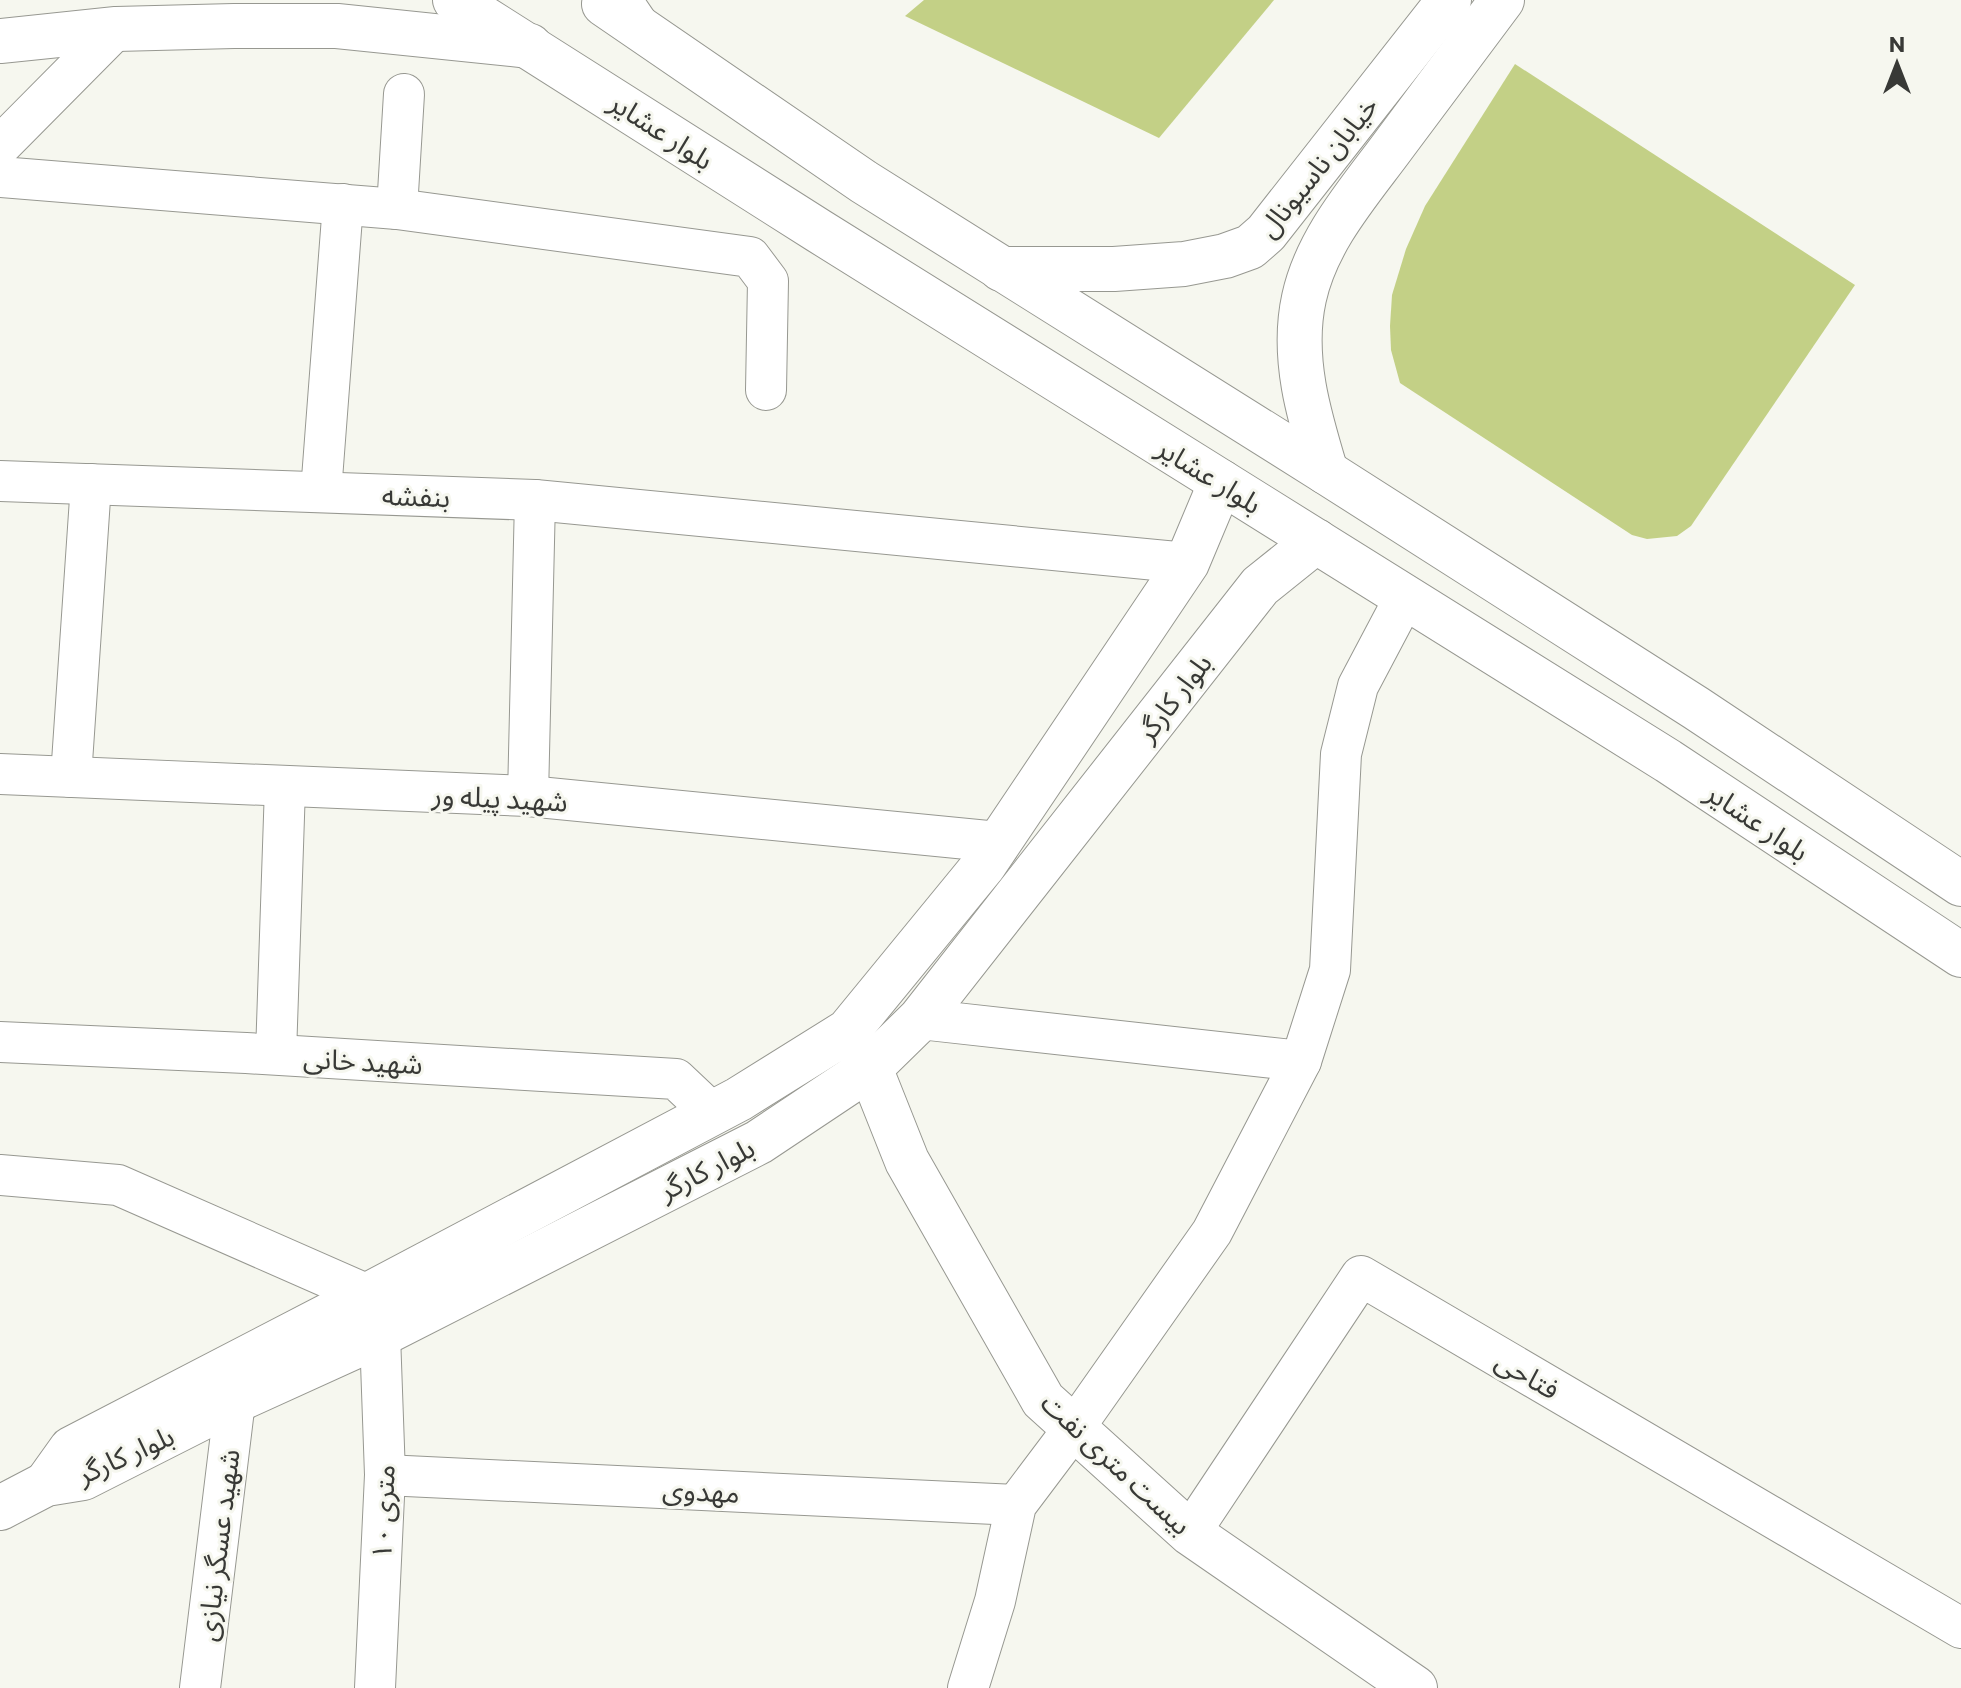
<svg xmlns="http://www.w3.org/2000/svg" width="1961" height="1688" font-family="Commissioner,'Noto Sans Arabic',sans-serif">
	<rect width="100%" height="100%" fill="#f6f7ef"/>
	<g fill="#c3d086">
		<path d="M 924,0 L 1274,0 L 1159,138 L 905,16 Z"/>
		<path d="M 1515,64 L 1855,285 L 1691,526 L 1677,536 L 1647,539 L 1632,535 L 1400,383 L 1391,350 L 1390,326 L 1392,295 L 1406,249 L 1425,206 Z"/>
	</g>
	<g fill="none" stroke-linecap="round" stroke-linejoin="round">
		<g stroke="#979891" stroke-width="42">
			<g id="minor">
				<path d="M 0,146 L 116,29"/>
				<path d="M 0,177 L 397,209 L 750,257 L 768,281 L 766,390"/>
				<path d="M 397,209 L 404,94"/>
				<path d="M 0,481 L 535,500 L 528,796"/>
				<path d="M 321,492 L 343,204"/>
				<path d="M 535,500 L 1187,563"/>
				<path d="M 0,774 L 528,796 L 998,842"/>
				<path d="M 71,777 L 91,484"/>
				<path d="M 920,1019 L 1301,1061"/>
				<path d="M 0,1042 L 246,1053 L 676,1079 L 712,1113"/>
				<path d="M 276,1054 L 285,787"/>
				<path d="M 0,1175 L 118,1185 L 368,1295"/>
				<path d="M 385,1475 L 1016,1505"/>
				<path d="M 1190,1533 L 1361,1276 L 1961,1628"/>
				<path d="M 200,1688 L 235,1401"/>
				<path d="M 375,1688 L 385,1475 L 380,1335"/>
				<path d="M 968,1688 L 995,1601 L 1016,1505 L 1074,1428 L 1212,1232 L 1301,1061 L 1330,970 L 1341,754 L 1358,686 L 1405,597"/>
			</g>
		</g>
		<g stroke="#979891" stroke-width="46">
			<g id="tertiary">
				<path d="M 1001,269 L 1114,269 L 1184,264 L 1225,256 L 1250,247 L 1266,233 L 1449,0"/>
				<path d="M 1326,472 C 1309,416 1291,357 1304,298 C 1317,238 1361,190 1396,142 C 1431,95 1467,47 1502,0"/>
				<path d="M 856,1045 L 870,1068 L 907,1161 L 1043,1400 L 1190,1533 L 1415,1688"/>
				<path d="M 46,1484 L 71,1449 L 368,1295 L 739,1099 L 848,1031 L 984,865 L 1187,563 L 1221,482"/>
				<path d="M 0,1508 L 46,1484 L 83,1478 L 235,1401 L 380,1335 L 759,1142 L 870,1068 L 920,1019 L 1260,586 L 1316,541"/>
			</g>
		</g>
		<g stroke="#979891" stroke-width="46">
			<g id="secondary">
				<path d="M 455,0 L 819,231 L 1668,761 L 1961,955"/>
				<path d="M 604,4 L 864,182 L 1326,472 L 1696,708 L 1961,884"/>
			</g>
		</g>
		<g stroke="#979891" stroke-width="46">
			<g id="primary">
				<path d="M 619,0 L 636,25"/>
				<path d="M 0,41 L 116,29 L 234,26 L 337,26 L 530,46"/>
			</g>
		</g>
		<use href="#minor" stroke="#fff" stroke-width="40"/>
		<use href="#tertiary" stroke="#fff" stroke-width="44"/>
		<use href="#secondary" stroke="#fff" stroke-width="44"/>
		<use href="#primary" stroke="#fff" stroke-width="44"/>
	</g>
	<g text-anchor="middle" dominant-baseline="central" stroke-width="6" stroke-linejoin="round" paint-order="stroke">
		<g font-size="28" fill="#383936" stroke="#f6f7ef">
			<text transform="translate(662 130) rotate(33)">بلوار عشایر</text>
			<text transform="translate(1317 166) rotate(-51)">خیابان ناسیونال</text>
			<text transform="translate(1210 475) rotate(32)">بلوار عشایر</text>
			<text transform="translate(416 495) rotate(2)">بنفشه</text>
			<text transform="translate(1173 697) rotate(-52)">بلوار کارگر</text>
			<text transform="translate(500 797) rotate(3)">شهید پیله ور</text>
			<text transform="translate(1758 821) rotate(34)">بلوار عشایر</text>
			<text transform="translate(363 1060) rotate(3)">شهید خانی</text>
			<text transform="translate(706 1168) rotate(-27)">بلوار کارگر</text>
			<text transform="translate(1528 1374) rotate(30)">فتاحی</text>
			<text transform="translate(125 1454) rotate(-24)">بلوار کارگر</text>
			<text transform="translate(1117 1463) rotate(43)">بیست متری نفت</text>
			<text transform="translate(701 1490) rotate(3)">مهدوی</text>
			<text transform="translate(382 1512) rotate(-88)">۱۰ متری</text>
			<text transform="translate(217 1545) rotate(-83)">شهید عسگر نیازی</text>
		</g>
	</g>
	<g transform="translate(1897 64)" stroke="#f6f7ef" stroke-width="6" paint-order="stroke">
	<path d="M0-6L14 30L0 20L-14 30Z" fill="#383936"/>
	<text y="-12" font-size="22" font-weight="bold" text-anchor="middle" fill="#383936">N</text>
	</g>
</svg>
